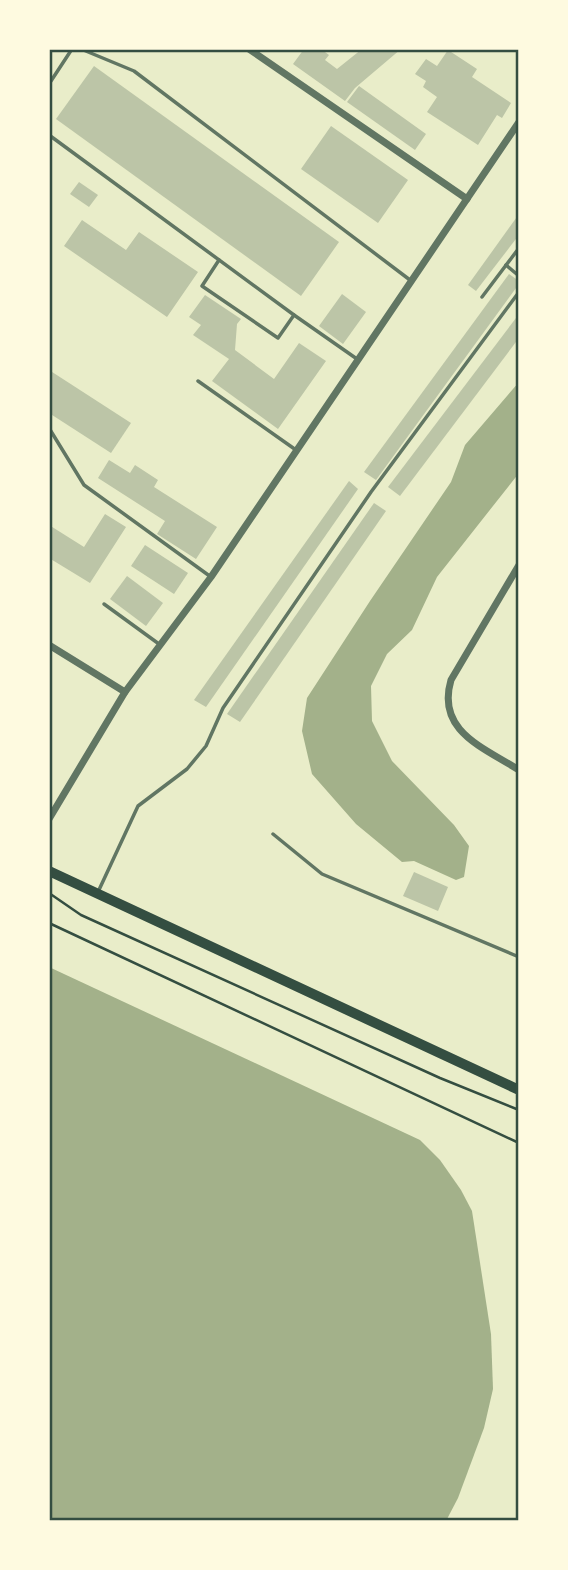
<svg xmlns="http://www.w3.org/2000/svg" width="568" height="1570" font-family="'Nunito Sans',sans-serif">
	<rect width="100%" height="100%" fill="#e9edc9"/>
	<g fill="#a3b18a">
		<path d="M 519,382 L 519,473 L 437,577 L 412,630 L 387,654 L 371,686 L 372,721 L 392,761 L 454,825 L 469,846 L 464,877 L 456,880 L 414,861 L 402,862 L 356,824 L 312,774 L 302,731 L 307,698 L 370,601 L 451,482 L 465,445 Z"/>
		<path d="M 49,967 L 420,1140 L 440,1160 L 461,1190 L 472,1211 L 491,1334 L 493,1389 L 484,1428 L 458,1498 L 446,1521 L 49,1521 Z"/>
	</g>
	<g fill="#bcc5a7">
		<path d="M 304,49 L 321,49 L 329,55 L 325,60 L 337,69 L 362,49 L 401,49 L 355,88 L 345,101 L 293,64 Z"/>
		<path d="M 448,50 L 477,69 L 472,77 L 511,103 L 502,118 L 497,115 L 478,145 L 427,112 L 437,97 L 423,87 L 426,81 L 415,74 L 426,59 L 437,66 Z"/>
		<path d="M 94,66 L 339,242 L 301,296 L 56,119 Z"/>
		<path d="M 359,86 L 426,134 L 415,150 L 347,102 Z"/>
		<path d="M 331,126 L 408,180 L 378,223 L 301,169 Z"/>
		<path d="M 79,182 L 98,195 L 89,207 L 70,194 Z"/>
		<path d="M 519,214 L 519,235 L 476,291 L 468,285 Z"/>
		<path d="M 82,220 L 126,250 L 139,232 L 198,272 L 167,317 L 64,246 Z"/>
		<path d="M 509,274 L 519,281 L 519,284 L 376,480 L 364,472 Z"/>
		<path d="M 342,294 L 366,312 L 343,344 L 319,326 Z"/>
		<path d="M 205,295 L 241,319 L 237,324 L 235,350 L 274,379 L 299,343 L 326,361 L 278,429 L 212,381 L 229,359 L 193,335 L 201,325 L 189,317 Z"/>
		<path d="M 519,314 L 519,338 L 400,496 L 388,487 Z"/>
		<path d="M 49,370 L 131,423 L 111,453 L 49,413 Z"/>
		<path d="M 109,460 L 130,473 L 135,465 L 158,480 L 154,487 L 217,527 L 196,559 L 157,534 L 165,521 L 98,478 Z"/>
		<path d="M 349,481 L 358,489 L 206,707 L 194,700 Z"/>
		<path d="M 374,503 L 386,511 L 240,722 L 227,714 Z"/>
		<path d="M 105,514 L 126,527 L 90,583 L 49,558 L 49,525 L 84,547 Z"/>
		<path d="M 145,545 L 188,573 L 174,594 L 131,566 Z"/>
		<path d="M 127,576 L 163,603 L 146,626 L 110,599 Z"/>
		<path d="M 414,872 L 448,887 L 438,911 L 403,896 Z"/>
	</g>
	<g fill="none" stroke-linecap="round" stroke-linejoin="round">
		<g stroke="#344e41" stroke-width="2.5">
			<path d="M 49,893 L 81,915 L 440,1078 L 519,1110"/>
			<path d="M 49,923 L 519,1143"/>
		</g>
		<g stroke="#617663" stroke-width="3.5">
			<path d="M 81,49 L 134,71 L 410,280"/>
			<path d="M 49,84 L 72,49"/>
			<path d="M 49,135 L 294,315 L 357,359"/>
			<path d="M 219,260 L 202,286 L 278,338 L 294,315"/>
			<path d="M 506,265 L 519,276"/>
			<path d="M 482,297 L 519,248"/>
			<path d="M 198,381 L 296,450"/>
			<path d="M 49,428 L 84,485 L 211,577"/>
			<path d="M 104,604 L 159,644"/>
			<path d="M 273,834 L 322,874 L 519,957"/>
			<path d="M 98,892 L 138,806 L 187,769 L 206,746 L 223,708 L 371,492 L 519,292"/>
		</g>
		<g stroke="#617663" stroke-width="7">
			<path d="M 249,49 L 467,199"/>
			<path d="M 519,565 L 451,680 C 436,731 483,747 519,770"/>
			<path d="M 49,645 L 125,692"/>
			<path d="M 49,819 L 125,692 L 211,577 L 519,122"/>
		</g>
		<path stroke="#344e41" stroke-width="10" d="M 49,871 L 519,1090"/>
	</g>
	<rect width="568" height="1570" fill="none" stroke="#fefae0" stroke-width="102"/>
	<rect x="51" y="51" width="466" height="1468" fill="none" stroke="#344e41" stroke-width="2.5"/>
</svg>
